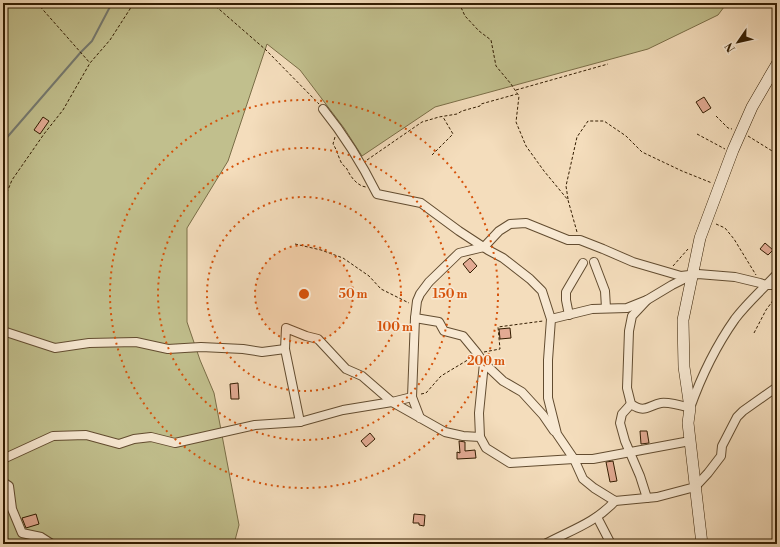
<svg xmlns="http://www.w3.org/2000/svg" width="780" height="547" font-family="'Libre Bodoni',serif">
	<rect width="100%" height="100%" fill="#f4ddbc"/>
	<filter id="stains"><feTurbulence type="fractalNoise" baseFrequency=".005" numOctaves="4"/><feColorMatrix values="0 0 0 0 .2 0 0 0 0 .09 0 0 0 0 .02 0 0 0 .5 -.17"/></filter>
	<radialGradient id="worn" r=".72"><stop offset=".6" stop-color="#630" stop-opacity="0"/><stop offset="1" stop-color="#630" stop-opacity=".3"/></radialGradient>
	<path fill="#c1bf8d" stroke="#7a6e47" d="M 3,3 L 727,3 L 718,15 L 648,49 L 435,107 L 362,156 L 344,128 L 300,70 L 267,44 L 228,161 L 187,228 L 187,322 L 200,360 L 214,393 L 239,525 L 234,544 L 3,544 Z"/>
	<g fill="none" stroke-linecap="round" stroke-linejoin="round">
		<path stroke="#757a71" stroke-width="2" d="M 3,142 L 81,52 L 92,41 L 112,3"/>
	</g>
	<g fill="#e2aa93" stroke="#321c01">
		<path d="M 704,97 L 711,108 L 703,113 L 696,102 Z"/>
		<path d="M 43,117 L 49,121 L 40,134 L 34,130 Z"/>
		<path d="M 765,243 L 773,250 L 768,255 L 760,249 Z"/>
		<path d="M 470,258 L 477,266 L 470,273 L 463,264 Z"/>
		<path d="M 510,328 L 511,338 L 500,339 L 499,329 Z"/>
		<path d="M 238,383 L 239,399 L 231,399 L 230,384 Z"/>
		<path d="M 640,431 L 647,431 L 649,443 L 641,444 Z"/>
		<path d="M 370,433 L 375,439 L 366,447 L 361,441 Z"/>
		<path d="M 459,441 L 465,442 L 465,451 L 475,450 L 476,458 L 457,459 L 457,452 L 460,453 Z"/>
		<path d="M 613,461 L 617,481 L 610,482 L 606,462 Z"/>
		<path d="M 36,514 L 39,524 L 26,528 L 22,518 Z"/>
		<path d="M 414,514 L 425,515 L 424,526 L 419,525 L 419,523 L 413,523 Z"/>
	</g>
	<g fill="none" stroke-linecap="round" stroke-linejoin="round">
		<g stroke="#624c30" stroke-width="10">
			<g id="street">
				<path d="M 323,109 C 344,135 362,164 377,194 L 421,203 L 459,231 L 488,250 L 503,258 L 530,279 L 542,291 L 551,319 L 548,360 L 548,398 L 557,434 L 574,459 L 583,479 L 594,488 L 615,501 L 657,497 L 695,487 L 708,473 L 721,456 L 722,446 L 737,417 L 743,411 L 777,387"/>
				<path d="M 594,262 L 605,291 L 606,308"/>
				<path d="M 647,300 L 632,316 L 629,331 L 627,388 L 631,404 C 645,414 649,405 661,403 C 668,402 683,406 690,408 C 701,377 716,346 735,319 C 747,303 763,289 777,274"/>
				<path d="M 569,315 L 566,300 L 566,292 L 583,263"/>
				<path d="M 415,318 L 439,322 L 444,331 L 463,336 L 477,353 L 484,363 L 503,381 L 522,392 L 543,415 L 554,431"/>
				<path d="M 551,319 L 592,309 L 627,308 L 647,300 L 672,285 L 688,277"/>
				<path d="M 3,332 L 6,332 L 55,348 L 89,343 L 136,342 L 168,349 L 201,347 L 243,349 L 262,352 L 285,349"/>
				<path d="M 631,404 L 622,414 L 620,423 L 625,441 L 640,476 L 647,498"/>
				<path d="M 420,418 L 412,397 L 415,318 L 417,301 L 420,294 L 429,282 L 459,253 L 484,247 L 499,231 L 510,224 L 526,223 L 568,240 L 580,240 L 603,249 L 633,262 L 681,276 L 698,274 L 735,277 L 760,283 L 766,285 L 777,285"/>
				<path d="M 300,422 L 285,349 L 286,328 L 306,336 L 318,339 L 346,369 L 362,376 L 392,402 L 445,432 L 463,436 L 480,437 L 486,448 L 510,463 L 574,459 L 593,459 L 690,441"/>
				<path d="M 480,437 L 479,413 L 484,363"/>
				<path d="M 3,459 L 53,436 L 86,435 L 119,444 L 134,439 L 151,437 L 175,443 L 255,425 L 300,422 L 343,410 L 392,402 L 412,397"/>
				<path d="M 3,482 L 9,486 L 12,509 L 22,533 L 41,537 L 52,544"/>
				<path d="M 597,517 L 611,544"/>
				<path d="M 545,544 C 571,530 595,523 615,501"/>
			</g>
		</g>
		<g stroke="#321c01" stroke-width="12">
			<path id="secondary" d="M 702,544 L 688,423 L 690,408 L 684,367 L 683,320 L 700,238 L 733,150 L 752,107 L 777,64"/>
		</g>
		<g stroke="#321c01" stroke-width="1" stroke-dasharray="3 2" stroke-linecap="butt">
			<path d="M 37,3 L 90,63"/>
			<path d="M 212,3 L 266,50 L 319,104"/>
			<path d="M 459,3 L 465,16 L 479,31 L 491,40 L 496,66 L 511,84 L 519,96 L 516,122 L 526,146 L 544,171 L 568,200 L 577,232"/>
			<path d="M 516,90 L 608,64"/>
			<path d="M 716,116 L 728,128 L 732,129"/>
			<path d="M 697,134 L 725,149"/>
			<path d="M 748,136 L 777,154"/>
			<path d="M 335,137 L 333,144 C 337,150 338,156 341,162 C 342,165 345,166 347,169 C 350,176 357,186 366,187"/>
			<path d="M 432,155 L 453,134 L 443,117"/>
			<path d="M 367,160 L 422,122 L 439,117 L 457,114 L 462,111 L 480,106 L 481,104 L 517,94"/>
			<path d="M 568,199 L 566,186 L 577,137 L 588,121 L 604,121 L 626,136 L 642,152 L 682,171 L 712,183"/>
			<path d="M 3,202 L 12,180 L 44,134 L 63,110 L 90,63 L 110,40 L 130,9 L 132,3"/>
			<path d="M 716,224 L 725,228 L 734,239 L 756,275"/>
			<path d="M 295,244 L 321,250 L 343,258 L 369,276 L 381,289 L 409,303"/>
			<path d="M 673,266 L 688,249"/>
			<path d="M 754,333 L 766,310 L 777,295"/>
			<path d="M 484,352 L 500,349 L 498,327 L 543,321"/>
			<path d="M 421,394 L 426,393 L 441,376 L 471,358"/>
		</g>
		<use href="#street" stroke="#f8e9d3" stroke-width="8"/>
		<use href="#secondary" stroke="#f8e9d3" stroke-width="11"/>
	</g>
	<circle cx="304" cy="294" r="49" fill="#d6530b" fill-opacity=".12"/>
	<g fill="none" stroke="#d6530b" stroke-width="2" stroke-dasharray="2 4">
		<circle cx="304" cy="294" r="49"/>
		<circle cx="304" cy="294" r="97"/>
		<circle cx="304" cy="294" r="146"/>
		<circle cx="304" cy="294" r="194"/>
	</g>
	<circle cx="304" cy="294" r="6" fill="#d6530b" stroke="#f8e9d3" stroke-width="2"/>
	<g font-size="12" text-anchor="middle" font-weight="bold" fill="#d6530b" stroke="#f8e9d3" stroke-width="3" stroke-linejoin="round" paint-order="stroke">
		<text x="353" y="298">50 m</text>
		<text x="450" y="298">150 m</text>
		<text x="395" y="331">100 m</text>
		<text x="486" y="365">200 m</text>
	</g>
	<rect width="780" height="547" fill="none" stroke="#f4ddbc" stroke-width="16"/>
	<rect x="4" y="4" width="772" height="539" fill="none" stroke="#321c01" stroke-width="2"/>
	<rect x="8" y="8" width="764" height="531" fill="none" stroke="#321c01"/>
	<g transform="translate(738 42) rotate(236)" stroke="#f8e9d3" stroke-width="3" paint-order="stroke">
	<path d="M0-3L7 15L0 10L-7 15Z" fill="#321c01"/>
	<text y="-6" font-size="11" font-weight="bold" text-anchor="middle" fill="#321c01">N</text>
	</g>
	<rect width="100%" height="100%" filter="url(#stains)"/>
	<rect width="100%" height="100%" fill="url(#worn)"/>
</svg>
